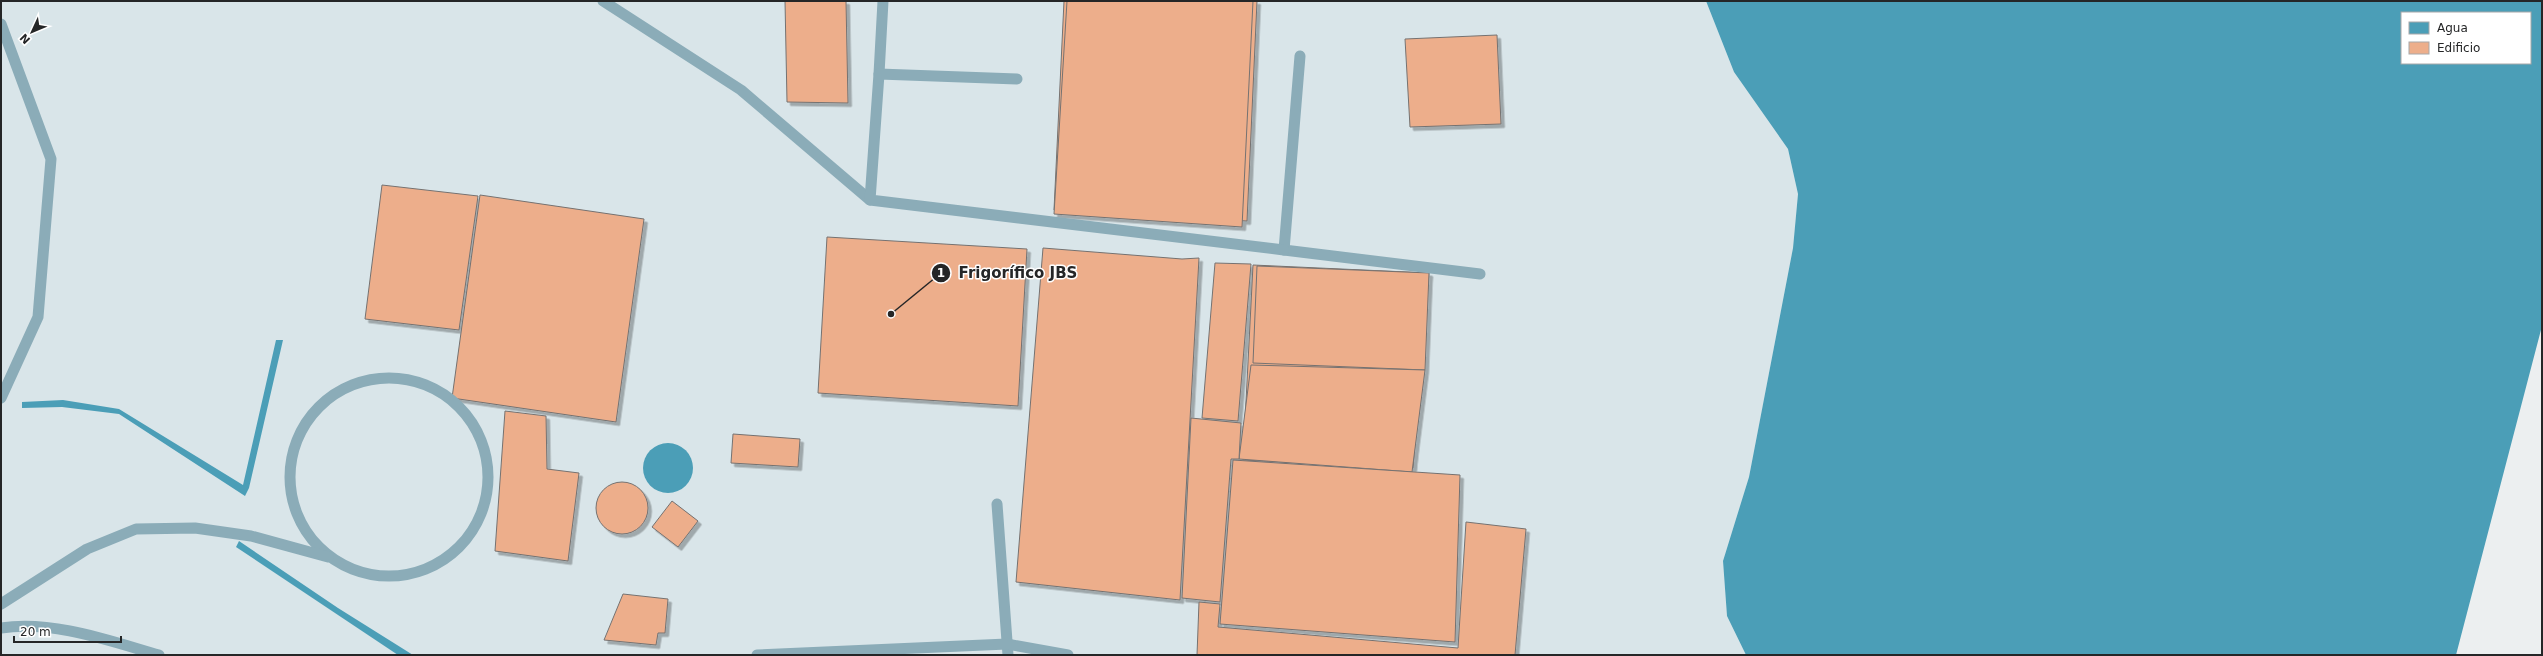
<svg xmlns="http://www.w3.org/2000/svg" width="2543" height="656" font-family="'DejaVu Sans',sans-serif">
	<defs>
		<filter id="shadow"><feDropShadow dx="3.5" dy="3.5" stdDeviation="0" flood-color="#0004"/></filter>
	</defs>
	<rect width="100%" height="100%" fill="#eceff0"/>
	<path fill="#d9e5e9" d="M 1,1 L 1706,1 L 1734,72 L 1788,149 L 1798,194 L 1793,248 L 1749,477 L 1723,561 L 1727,616 L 1746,655 L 1,655 Z"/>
	<g fill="#4b9eb7" fill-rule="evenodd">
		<path d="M 1706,1 L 2542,1 L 2542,326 L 2456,655 L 1746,655 L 1727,616 L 1723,561 L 1749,477 L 1793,248 L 1798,194 L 1788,149 L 1734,72 ZM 2402,13 L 2530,13 L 2530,63 L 2402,63 Z"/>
		<path d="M 276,340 L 283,340 L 249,488 L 245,496 L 119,414 L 62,407 L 22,408 L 22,402 L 63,400 L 119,409 L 243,485 Z"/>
		<circle cx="668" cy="468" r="25"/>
		<path d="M 239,541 L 338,608 L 413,655 L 398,655 L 236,547 Z"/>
	</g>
	<g fill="#edae8b" stroke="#757271" filter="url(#shadow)">
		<path d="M 785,1 L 846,1 L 848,103 L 787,102 Z"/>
		<path d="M 1064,1 L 1257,1 L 1247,221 L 1054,210 Z"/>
		<path d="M 1067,1 L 1253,1 L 1242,227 L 1054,214 Z"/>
		<path d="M 1497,35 L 1501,124 L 1410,127 L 1405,39 Z"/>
		<path d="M 382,185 L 478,196 L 459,330 L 365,319 Z"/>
		<path d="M 480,195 L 644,219 L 616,422 L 452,398 Z"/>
		<path d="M 827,237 L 1027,249 L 1018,406 L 818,393 Z"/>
		<path d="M 1043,248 L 1182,259 L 1199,258 L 1180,600 L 1016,582 Z"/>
		<path d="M 1215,263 L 1251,264 L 1238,421 L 1202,418 Z"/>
		<path d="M 1253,265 L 1429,273 L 1413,468 L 1243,460 Z"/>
		<path d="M 1257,266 L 1429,273 L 1425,370 L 1253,363 Z"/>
		<path d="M 1251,365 L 1425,370 L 1412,472 L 1239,459 Z"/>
		<path d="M 505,411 L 546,416 L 547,469 L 579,473 L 568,561 L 495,551 Z"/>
		<path d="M 1191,418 L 1241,423 L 1239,459 L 1231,459 L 1220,602 L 1182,598 Z"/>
		<path d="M 733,434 L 800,439 L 798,467 L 731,463 Z"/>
		<path d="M 1233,460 L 1460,475 L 1455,642 L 1220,624 Z"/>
		<circle cx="622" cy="508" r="26"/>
		<path d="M 672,501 L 698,521 L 678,547 L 652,527 Z"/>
		<path d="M 1466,522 L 1526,529 L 1515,655 L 1197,655 L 1199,602 L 1220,604 L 1218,627 L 1458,648 Z"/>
		<path d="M 623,594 L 668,599 L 665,633 L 658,633 L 656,645 L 604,640 Z"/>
	</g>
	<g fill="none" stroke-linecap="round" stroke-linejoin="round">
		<g stroke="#8bacb8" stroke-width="11">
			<path d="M 603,1 L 741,90 L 870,200"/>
			<path d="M 1,24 L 51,159 L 38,317 L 1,398"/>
			<path d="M 1300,56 L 1284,250 L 1480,274"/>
			<path d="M 879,74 L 883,1"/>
			<path d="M 1017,79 L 879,74 L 870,200 L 1284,250"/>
			<circle cx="389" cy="477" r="99"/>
			<path d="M 997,504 L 1008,655"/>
			<path d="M 1,604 L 87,549 L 136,529 L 195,528 L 251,536 L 328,557"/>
			<path d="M 1,628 C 53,620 110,641 159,655"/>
			<path d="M 757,655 L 1007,644 L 1068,655"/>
		</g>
	</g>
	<path fill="none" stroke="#252627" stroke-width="1.5" d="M891 314L941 273"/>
	<g fill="#252627" stroke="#fff" stroke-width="1.5">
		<circle cx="891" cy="314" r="4"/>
		<circle cx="941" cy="273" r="10"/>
	</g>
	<g font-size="12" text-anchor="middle" font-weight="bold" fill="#fff">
		<text x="941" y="277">1</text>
	</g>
	<g font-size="15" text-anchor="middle" font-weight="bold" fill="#252627" stroke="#fff" stroke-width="3" stroke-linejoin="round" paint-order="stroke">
		<text x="1018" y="278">Frigorífico JBS</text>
	</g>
	<rect width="2543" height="656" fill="none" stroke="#252627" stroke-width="4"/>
	<rect x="2401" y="12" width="130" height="52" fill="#ffffff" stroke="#a8a8a9"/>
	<rect x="2409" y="22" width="20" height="12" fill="#4b9eb7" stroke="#a8a8a9"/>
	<text x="2437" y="32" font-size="12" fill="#252627">Agua</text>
	<rect x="2409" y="42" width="20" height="12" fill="#edae8b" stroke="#a8a8a9"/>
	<text x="2437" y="52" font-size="12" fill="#252627">Edificio</text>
	<g transform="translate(32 32) rotate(226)" stroke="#ffffff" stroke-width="3" paint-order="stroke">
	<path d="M0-3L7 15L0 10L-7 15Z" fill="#252627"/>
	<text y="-6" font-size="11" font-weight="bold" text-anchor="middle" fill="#252627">N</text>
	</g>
	<path d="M14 636v6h107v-6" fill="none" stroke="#252627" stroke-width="2"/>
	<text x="20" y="636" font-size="12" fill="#252627" stroke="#ffffff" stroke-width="3" paint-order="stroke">20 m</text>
</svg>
